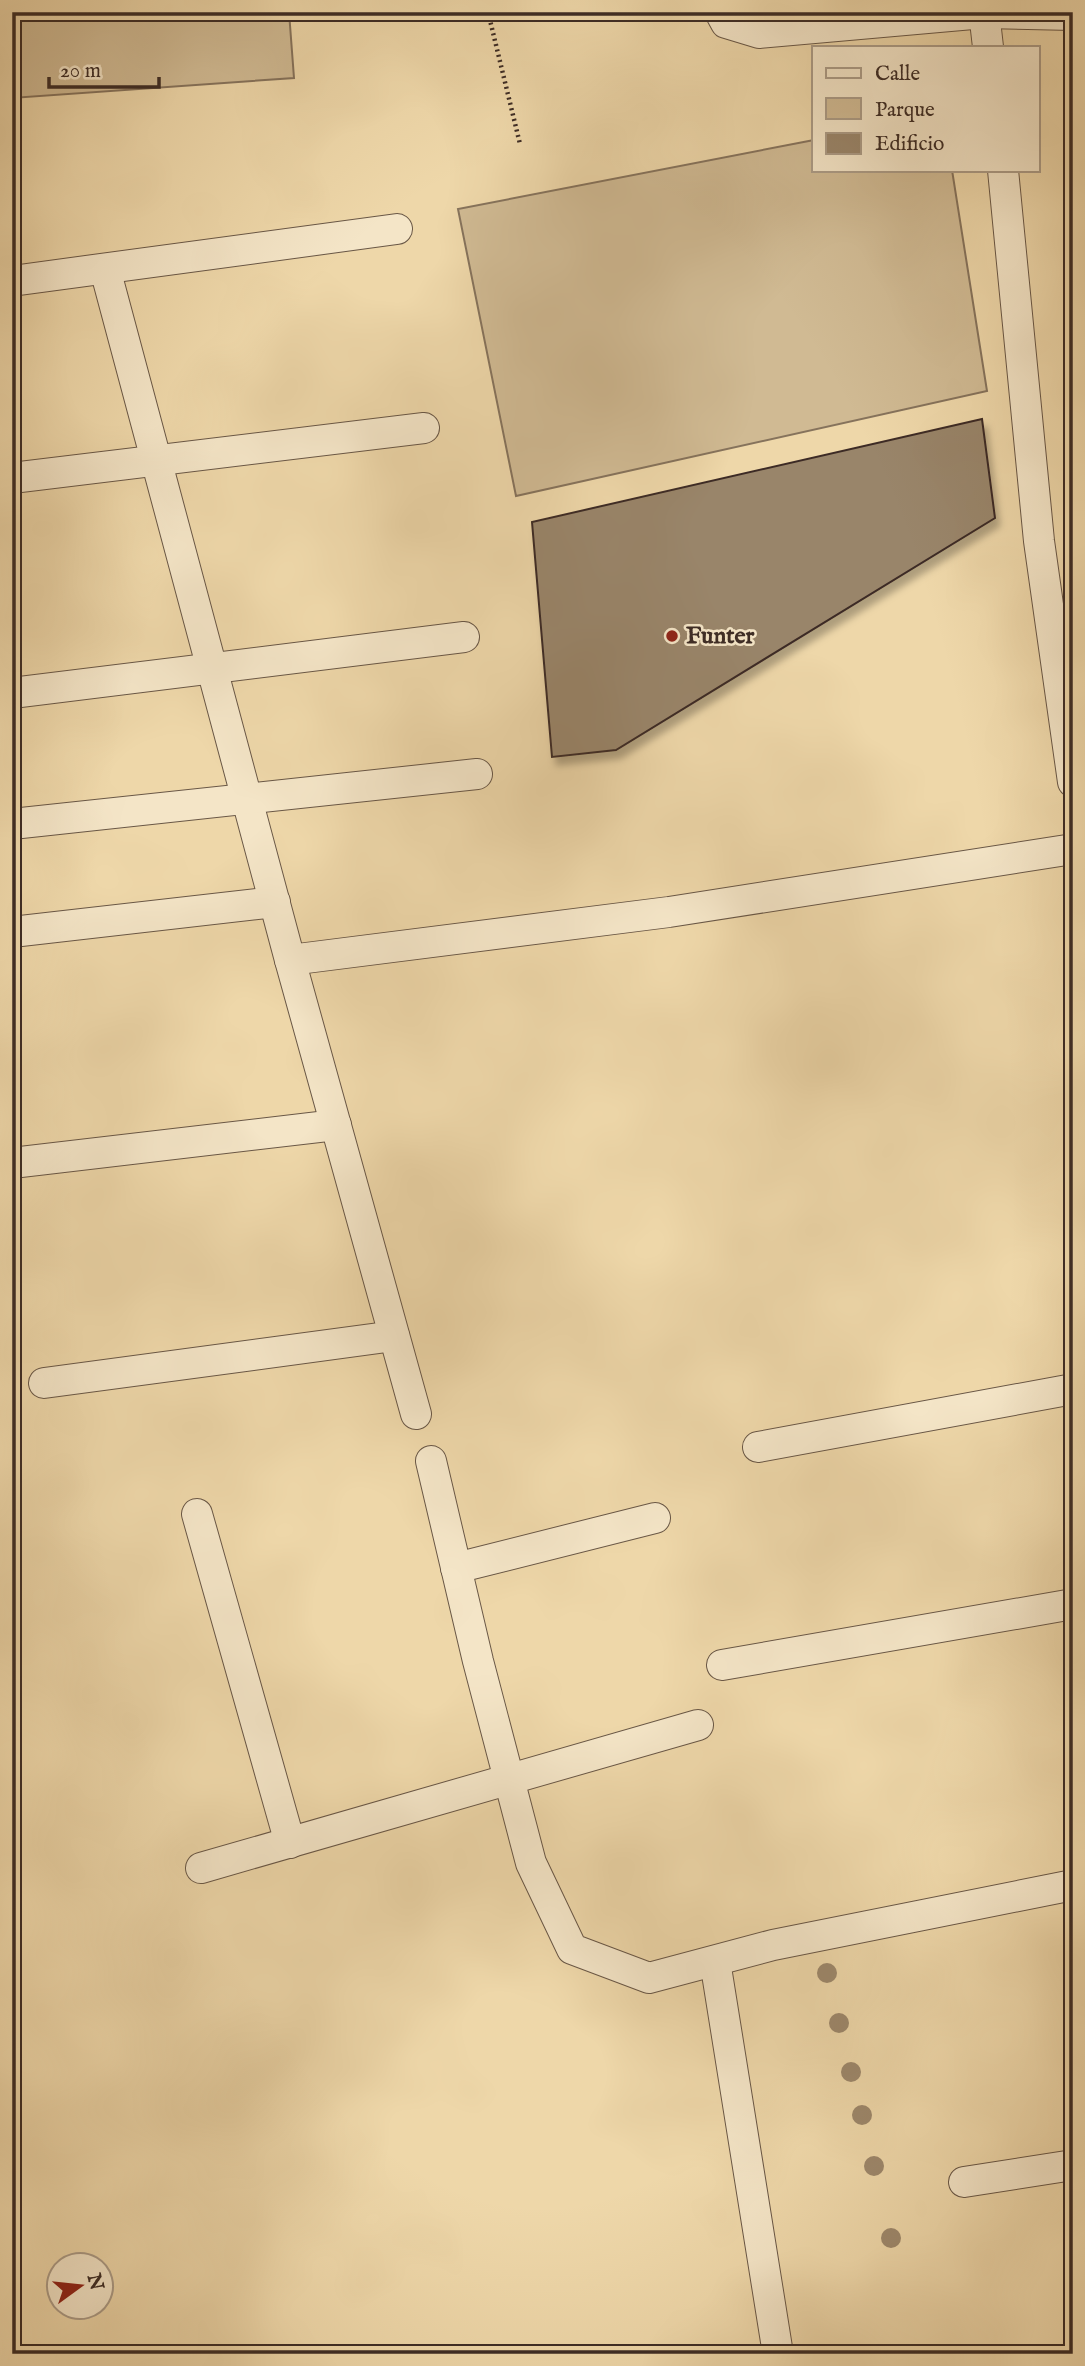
<svg xmlns="http://www.w3.org/2000/svg" width="1085" height="2366" font-family="'IM FELL English',serif">
	<defs>
		<filter id="shadow"><feDropShadow dx="4.5" dy="8" stdDeviation="3.5" flood-color="#0004"/></filter>
	</defs>
	<rect width="100%" height="100%" fill="#eed7a9"/>
	<filter id="stains"><feTurbulence type="fractalNoise" baseFrequency=".00286" numOctaves="4"/><feColorMatrix values="0 0 0 0 .2 0 0 0 0 .09 0 0 0 0 .02 0 0 0 .5 -.17"/></filter>
	<radialGradient id="worn" r=".72"><stop offset=".6" stop-color="#630" stop-opacity="0"/><stop offset="1" stop-color="#630" stop-opacity=".3"/></radialGradient>
	<g fill="#d0ba93" stroke="#86735c" stroke-width="2">
		<path d="M 12,12 L 289,12 L 294,78 L 12,98 Z"/>
		<path d="M 814,140 L 814,170 L 952,170 L 987,391 L 516,496 L 458,209 Z"/>
	</g>
	<path fill="#99856a" stroke="#3d2c25" stroke-width="2" filter="url(#shadow)" d="M 982,419 L 995,518 L 616,750 L 552,757 L 532,522 Z"/>
	<g fill="none" stroke-linecap="round" stroke-linejoin="round">
		<g stroke="#695746" stroke-width="32">
			<g id="street">
				<path d="M 720,12 L 726,23 L 759,33 L 984,13 L 1073,15"/>
				<path d="M 984,12 L 988,47"/>
				<path d="M 1003,170 L 1039,541 L 1073,782"/>
				<path d="M 105,269 L 290,960 L 416,1414"/>
				<path d="M 12,281 L 397,229"/>
				<path d="M 12,478 L 424,428"/>
				<path d="M 12,693 L 464,637"/>
				<path d="M 12,824 L 477,774"/>
				<path d="M 12,932 L 275,902"/>
				<path d="M 290,960 L 669,912 L 1073,849"/>
				<path d="M 12,1163 L 336,1125"/>
				<path d="M 44,1383 L 394,1336"/>
				<path d="M 758,1447 L 1073,1389"/>
				<path d="M 431,1461 L 478,1661 L 531,1863 L 572,1949 L 649,1978 L 773,1945 L 1073,1885"/>
				<path d="M 197,1514 L 290,1843"/>
				<path d="M 456,1568 L 655,1518"/>
				<path d="M 722,1665 L 1073,1604"/>
				<path d="M 201,1868 L 698,1725"/>
				<path d="M 715,1961 L 778,2354"/>
				<path d="M 964,2182 L 1073,2165"/>
			</g>
		</g>
		<g stroke="#3d2c25" stroke-width="4.5" stroke-dasharray="2 3.5" stroke-linecap="butt">
			<path d="M 488,12 L 520,144"/>
			<path d="M 12,2326 L 16,2354"/>
		</g>
		<use href="#street" stroke="#f4e5c7" stroke-width="30"/>
	</g>
	<g fill="#9d886c">
		<circle cx="827" cy="1973" r="10"/>
		<circle cx="839" cy="2023" r="10"/>
		<circle cx="851" cy="2072" r="10"/>
		<circle cx="862" cy="2115" r="10"/>
		<circle cx="874" cy="2166" r="10"/>
		<circle cx="891" cy="2238" r="10"/>
	</g>
	<circle fill="#8f2418" stroke="#f4e5c7" stroke-width="2.5" cx="672" cy="636" r="7"/>
	<g text-anchor="middle" dominant-baseline="central" stroke-width="5" stroke-linejoin="round" paint-order="stroke">
		<g font-size="24" font-weight="bold" fill="#3d2c25" stroke="#f4e5c7" text-anchor="start">
			<text x="686" y="636">Funter</text>
		</g>
	</g>
	<rect width="1085" height="2366" fill="none" stroke="#eed7a9" stroke-width="42"/>
	<rect x="14" y="14" width="1057" height="2338" fill="none" stroke="#3d2c25" stroke-width="3.5"/>
	<rect x="21" y="21" width="1043" height="2324" fill="none" stroke="#3d2c25" stroke-width="2"/>
	<rect x="812" y="46" width="228" height="126" fill="#f4e5c7" stroke="#ab9b86" stroke-width="2"/>
	<rect x="826" y="68" width="35" height="10" fill="#f4e5c7" stroke="#ab9b86" stroke-width="2"/>
	<text x="875" y="80" font-size="21" fill="#3d2c25">Calle</text>
	<rect x="826" y="98" width="35" height="21" fill="#d0ba93" stroke="#ab9b86" stroke-width="2"/>
	<text x="875" y="116" font-size="21" fill="#3d2c25">Parque</text>
	<rect x="826" y="133" width="35" height="21" fill="#99856a" stroke="#ab9b86" stroke-width="2"/>
	<text x="875" y="150" font-size="21" fill="#3d2c25">Edificio</text>
	<g transform="translate(80 2286) rotate(75)"><circle r="33" fill="#f4e5c7" stroke="#ab9b86" stroke-width="2"/>
	<path d="M0-5L12 26L0 18L-12 26Z" fill="#8f2418"/>
	<text y="-10" font-size="19" font-weight="bold" text-anchor="middle" fill="#3d2c25">N</text>
	</g>
	<path d="M49 77v10h110v-10" fill="none" stroke="#3d2c25" stroke-width="3.5"/>
	<text x="60" y="77" font-size="21" fill="#3d2c25" stroke="#f4e5c7" stroke-width="5" paint-order="stroke">20 m</text>
	<rect width="100%" height="100%" filter="url(#stains)"/>
	<rect width="100%" height="100%" fill="url(#worn)"/>
</svg>
